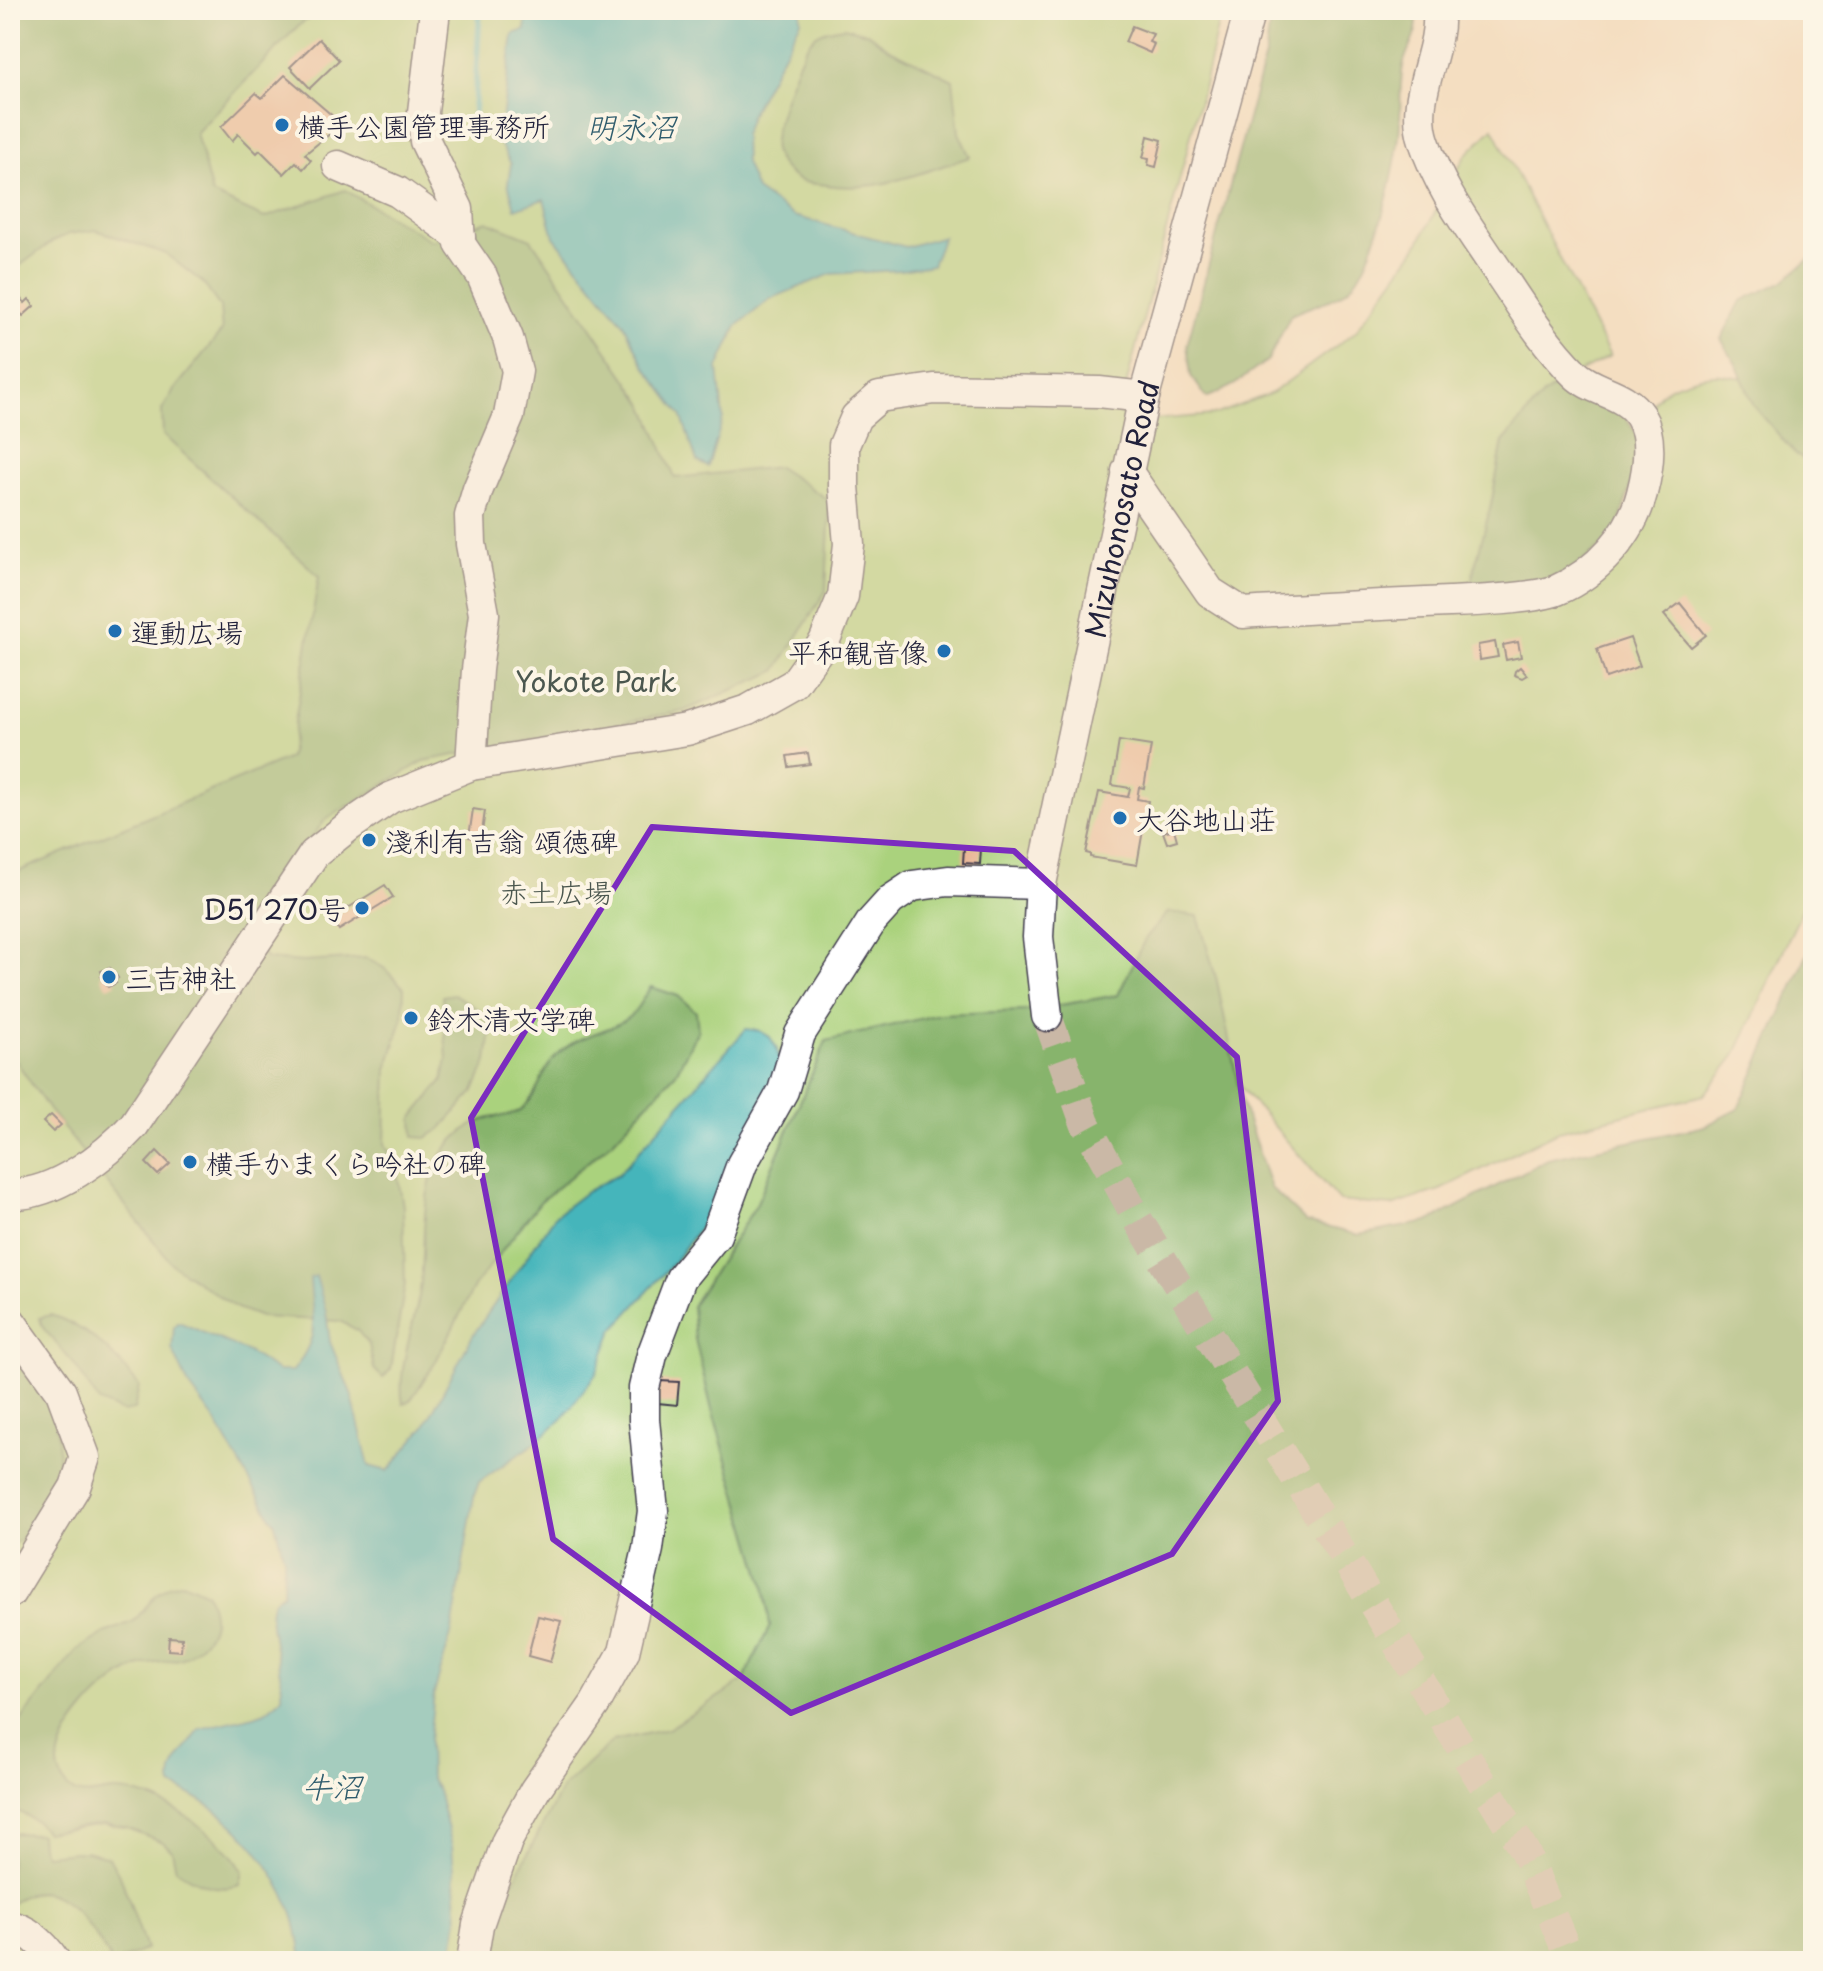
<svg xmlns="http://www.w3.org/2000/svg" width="1823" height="1971" font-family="'Playpen Sans','Klee One',sans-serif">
	<rect width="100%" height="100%" fill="#fcf5e5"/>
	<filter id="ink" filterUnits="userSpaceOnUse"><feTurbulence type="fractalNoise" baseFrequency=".0125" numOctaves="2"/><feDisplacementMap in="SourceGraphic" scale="16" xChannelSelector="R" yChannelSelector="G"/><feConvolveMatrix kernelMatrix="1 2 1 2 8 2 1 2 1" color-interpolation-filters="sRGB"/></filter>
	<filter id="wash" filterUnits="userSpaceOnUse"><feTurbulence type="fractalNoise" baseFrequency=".006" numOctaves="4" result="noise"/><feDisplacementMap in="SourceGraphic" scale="32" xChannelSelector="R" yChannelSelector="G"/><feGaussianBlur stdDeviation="1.8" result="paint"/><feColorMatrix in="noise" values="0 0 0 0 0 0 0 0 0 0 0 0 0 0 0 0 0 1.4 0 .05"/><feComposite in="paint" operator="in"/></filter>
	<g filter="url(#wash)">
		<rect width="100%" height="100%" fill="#f4dec1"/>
		<path fill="#aad27d" stroke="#667a5c" stroke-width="2" d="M 133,10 L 1221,10 L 1205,81 L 1119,413 L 1151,420 L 1214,415 L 1272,393 L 1355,332 L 1416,248 L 1465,156 L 1493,128 L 1610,356 L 1566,379 L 1503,442 L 1491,505 L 1631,546 C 1644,527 1652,513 1654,490 C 1657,451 1628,401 1680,383 C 1692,378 1710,374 1722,375 C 1752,378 1783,388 1813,392 L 1813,854 L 1806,901 L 1735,1056 L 1704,1095 L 1559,1131 L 1440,1190 L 1392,1206 L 1339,1201 L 1185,1023 L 1550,1961 L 10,1961 L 10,234 Z"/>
		<g fill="#87b46c" stroke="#546b54" stroke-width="2">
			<path d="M 10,10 L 322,10 L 298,26 L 196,133 L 212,194 L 264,218 L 345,190 L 432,241 L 487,221 L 531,239 L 645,406 L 675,478 L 778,467 L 830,501 L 826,591 L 776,671 L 684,711 L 424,761 L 326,819 L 242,930 L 267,959 L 303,962 L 366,958 L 384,968 L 404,988 L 403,1016 L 387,1070 L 385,1144 L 396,1166 L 403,1206 L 405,1284 L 391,1369 L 383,1378 L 374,1369 L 369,1345 L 357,1330 L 340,1321 L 260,1317 L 237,1308 L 173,1265 L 49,1110 L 10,1052 L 10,875 L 289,758 L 319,576 L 163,435 L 162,410 L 174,390 L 222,331 L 220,307 L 203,283 L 166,254 L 96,230 L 69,234 L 53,241 L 10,273 Z"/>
			<path d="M 1271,10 L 1416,10 C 1420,34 1410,42 1404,62 C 1398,85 1402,113 1399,136 C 1395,171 1375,262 1351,286 C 1335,302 1311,305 1291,315 L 1268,360 L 1234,385 L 1207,398 L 1191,376 L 1187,345 L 1266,52 Z"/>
			<path d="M 844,27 L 867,33 L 890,49 L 953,80 L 959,133 L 970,157 C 921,172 878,193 826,185 C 818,184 809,184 801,181 C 790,177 776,162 774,150 C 770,134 799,52 811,40 C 820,30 832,29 844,27 Z"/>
			<path d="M 1813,256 L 1813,465 L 1795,454 L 1754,406 L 1737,366 L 1721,339 L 1741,301 L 1782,282 Z"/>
			<path d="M 1566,379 L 1616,401 L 1643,444 L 1616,535 L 1553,584 L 1468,593 L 1491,505 L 1503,442 L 1543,395 Z"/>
			<path d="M 1168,912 L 1198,916 L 1217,981 L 1242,1103 L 1271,1188 L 1306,1222 L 1358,1235 L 1428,1222 L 1548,1159 L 1705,1126 L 1738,1109 L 1813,942 L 1813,1961 L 488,1961 L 488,1952 L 510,1888 L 562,1788 L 613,1741 L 668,1729 L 743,1681 L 770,1626 L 764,1585 L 711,1406 L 695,1339 L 692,1306 L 756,1205 L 826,1041 L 940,1014 L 1025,1011 L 1118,995 L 1145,939 Z"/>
			<path d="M 651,987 L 678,996 L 696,1012 L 698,1030 L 676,1073 L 613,1141 L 541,1201 L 475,1285 L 435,1363 L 410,1401 L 403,1404 C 396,1371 415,1324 420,1290 C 426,1252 420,1207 434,1170 C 443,1146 466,1124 490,1118 C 503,1115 514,1117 524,1107 C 539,1094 542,1069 556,1056 C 579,1032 606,1035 630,1016 C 638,1010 643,996 651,987 Z"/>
			<path d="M 454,994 L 485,1014 L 491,1030 L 487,1062 L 473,1093 L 441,1129 L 426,1138 L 414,1137 L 413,1117 L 443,1080 L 447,1059 L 442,996 Z"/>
			<path d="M 51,1315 C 87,1327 117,1356 139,1386 L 134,1410 L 122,1412 L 99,1402 L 74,1364 L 44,1329 L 39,1318 Z"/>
			<path d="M 10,1340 C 23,1360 48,1393 54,1416 C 63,1451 60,1507 31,1534 C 26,1539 17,1540 10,1546 Z"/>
			<path d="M 183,1582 L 207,1593 C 216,1616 217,1629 198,1647 C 193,1650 189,1656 183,1658 C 169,1663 150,1661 136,1668 C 106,1680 59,1730 58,1764 C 58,1773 63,1785 71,1790 C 83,1799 99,1792 113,1791 C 159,1790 219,1833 243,1871 L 240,1885 C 217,1893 195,1883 176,1869 L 172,1851 L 163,1842 L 124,1827 L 104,1824 L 46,1832 L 36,1821 L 10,1807 L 10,1734 L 77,1650 L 105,1633 L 134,1621 L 156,1595 L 169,1586 Z"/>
			<path d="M 10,1833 L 40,1834 L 41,1847 L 45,1855 L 86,1851 L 109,1857 L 121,1878 L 146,1949 L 120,1961 L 111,1961 C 92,1928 54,1865 10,1905 Z"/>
		</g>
		<g fill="#45b5bb" stroke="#346c7b" stroke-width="2">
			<path d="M 527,10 L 801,10 L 801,21 L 751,114 L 744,134 L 745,162 L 756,190 L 794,216 L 906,247 L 943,236 L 932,265 L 901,270 L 831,274 L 770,299 L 737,326 L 718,368 L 723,418 L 708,467 L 697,461 L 681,415 L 644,365 L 624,324 L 554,237 L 544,199 L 515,209 L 508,183 L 511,164 L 499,142 L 513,34 L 525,30 Z"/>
			<path d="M 746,1029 L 760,1031 L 770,1037 L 776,1047 L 780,1061 L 769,1094 L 713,1208 L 675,1261 L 613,1330 L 596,1374 L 562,1419 L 535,1443 L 479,1482 L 474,1496 L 452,1631 L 434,1694 L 429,1741 L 430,1777 L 438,1791 L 452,1845 L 458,1919 L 451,1961 L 302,1961 C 300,1945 298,1927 292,1912 C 270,1856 228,1809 172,1786 C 166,1764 190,1748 199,1729 L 254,1716 L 265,1712 L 282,1698 C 285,1675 263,1618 273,1602 C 275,1598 279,1596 283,1593 L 284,1558 L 275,1524 L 214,1419 L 188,1384 L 172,1349 L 174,1327 L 179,1322 L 246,1351 L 278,1371 L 293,1371 C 322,1333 312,1322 310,1278 L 316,1276 L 326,1312 L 330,1342 L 351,1393 L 369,1466 L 388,1471 L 425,1426 L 473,1335 L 556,1215 L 586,1192 L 619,1174 Z"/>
		</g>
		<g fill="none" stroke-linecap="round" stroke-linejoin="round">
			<path stroke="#45b5bb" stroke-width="6" d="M 480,10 L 473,127 L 507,136"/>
		</g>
		<g id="blocks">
			<g fill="#e9b595">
				<path d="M 1132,26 L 1153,34 L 1149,42 L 1154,44 L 1150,53 L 1125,42 Z"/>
				<path d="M 319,39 L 339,60 L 310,88 L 290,67 Z"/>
				<path d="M 285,75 L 342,124 L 305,154 L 311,160 L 303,169 L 296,162 L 284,174 L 260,150 L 257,153 L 238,134 L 232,141 L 221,127 L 256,93 L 262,98 Z"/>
				<path d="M 1148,136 L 1162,140 L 1156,167 L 1148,165 L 1149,159 L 1143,158 Z"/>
				<path d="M 19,295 L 25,303 L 29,299 L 34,306 L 23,316 L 11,302 Z"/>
				<path d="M 1680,603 L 1706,635 L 1691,647 L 1664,615 Z"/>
				<path d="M 1630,638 L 1640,666 L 1606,678 L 1597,649 Z"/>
				<path d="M 1495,642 L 1498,657 L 1480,660 L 1478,645 Z"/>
				<path d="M 1518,642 L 1521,657 L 1506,660 L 1503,645 Z"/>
				<path d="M 1520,667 L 1527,675 L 1522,678 L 1514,675 L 1515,671 Z"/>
				<path d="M 1119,741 L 1151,746 L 1144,788 L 1139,787 L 1137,799 L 1148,801 L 1137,865 L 1090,857 L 1090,854 L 1086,853 L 1099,792 L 1128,797 L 1130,788 L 1112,785 Z"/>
				<path d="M 808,753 L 810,764 L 789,767 L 787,756 Z"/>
				<path d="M 473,809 L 485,811 L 481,839 L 469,837 Z"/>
				<path d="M 1174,829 L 1177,840 L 1167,843 L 1163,832 Z"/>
				<path d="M 964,847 L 981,848 L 980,864 L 963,863 Z"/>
				<path d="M 385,885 L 393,897 L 339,930 L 332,918 Z"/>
				<path d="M 110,968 L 118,978 L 114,980 L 116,983 L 108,987 L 101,977 L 103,976 L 101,971 Z"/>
				<path d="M 589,1008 L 590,1020 L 571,1022 L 570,1010 Z"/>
				<path d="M 51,1115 L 61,1125 L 53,1132 L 43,1122 Z"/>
				<path d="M 157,1151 L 170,1164 L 158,1175 L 146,1163 Z"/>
				<path d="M 659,1381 L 679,1382 L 677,1405 L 658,1403 Z"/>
				<path d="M 538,1616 L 561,1621 L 550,1662 L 528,1656 Z"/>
				<path d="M 169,1637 L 182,1638 L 181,1651 L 168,1650 Z"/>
			</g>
		</g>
	</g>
	<g filter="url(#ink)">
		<use href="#blocks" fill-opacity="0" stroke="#423e4f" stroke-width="2"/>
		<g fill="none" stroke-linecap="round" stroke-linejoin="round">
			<path stroke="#cab8a6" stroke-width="30" stroke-dasharray="30 15" stroke-linecap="butt" d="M 1047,1016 L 1085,1123 L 1138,1220 L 1525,1852 L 1571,1961"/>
			<g stroke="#423e4f" stroke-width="33">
				<g id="minor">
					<path d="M 435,10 L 423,112 L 425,141 L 458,209 L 460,244 L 482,276 L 508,338 L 517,371 L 509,416 L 478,489 L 470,516 L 471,544 L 484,614 L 477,670 L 471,765"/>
					<path d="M 338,166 L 398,192 L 460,237"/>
					<path d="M 1127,471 L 1210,592 L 1243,613 C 1311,608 1380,605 1449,602 C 1476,601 1533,599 1557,590 C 1597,573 1632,534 1642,493 C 1648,470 1653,437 1640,416 C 1625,392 1593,392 1575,374 C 1543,342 1520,304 1495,267 C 1468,226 1439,188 1424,141 C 1409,97 1442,53 1438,10"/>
					<path id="s1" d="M 1047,1016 L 1038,937 L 1041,884 L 1144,397 L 1250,10"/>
					<path d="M 10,1194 C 53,1196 106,1156 134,1125 L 314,854 L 349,826 L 390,798 L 471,765 L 687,730 L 748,710 L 794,684 L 824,642 L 843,596 L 849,544 L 844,486 L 844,445 L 856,417 L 879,397 L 934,389 L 1099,392 L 1144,397"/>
					<path d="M 10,1321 L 61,1392 L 85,1457 L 75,1487 L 10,1593"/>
					<path d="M 10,1926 C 29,1930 44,1945 55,1961"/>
					<path d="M 472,1961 L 478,1925 L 507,1841 L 535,1790 L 595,1704 L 624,1652 L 648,1549 L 653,1511 L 644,1420 L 644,1388 L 652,1355 L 681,1278 L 716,1235 L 742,1164 L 783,1091 L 800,1034 L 872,921 L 891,900 L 912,886 L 948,881 L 1041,884"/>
				</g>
			</g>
			<use href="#minor" stroke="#fff" stroke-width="30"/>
		</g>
	</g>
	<path d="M0 0H1823V1971H0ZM 652,827 L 1014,851 L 1237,1057 L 1278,1401 L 1172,1554 L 791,1713 L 553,1539 L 471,1118 Z" fill="#f4dec1" fill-opacity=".55" fill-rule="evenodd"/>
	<path fill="none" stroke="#7b2cbf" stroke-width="6" stroke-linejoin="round" d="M 652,827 L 1014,851 L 1237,1057 L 1278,1401 L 1172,1554 L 791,1713 L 553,1539 L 471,1118 Z"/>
	<g fill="#1f6fb2" stroke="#fcf5e5" stroke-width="3">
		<circle cx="282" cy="125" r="8"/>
		<circle cx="115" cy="631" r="8"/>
		<circle cx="944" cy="651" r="8"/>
		<circle cx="1120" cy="818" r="8"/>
		<circle cx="369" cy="840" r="8"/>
		<circle cx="362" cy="908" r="8"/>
		<circle cx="109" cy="977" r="8"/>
		<circle cx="411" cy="1018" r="8"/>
		<circle cx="190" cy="1162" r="8"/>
	</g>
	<g text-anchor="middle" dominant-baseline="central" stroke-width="8" stroke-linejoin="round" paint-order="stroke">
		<g font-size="28" fill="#22223b" stroke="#fcf5e5" text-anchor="start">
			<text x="298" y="125">横手公園管理事務所</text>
			<text x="131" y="631">運動広場</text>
			<text x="928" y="651" text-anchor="end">平和観音像</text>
			<text x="1136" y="818">大谷地山荘</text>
			<text x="385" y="840">淺利有吉翁 頌徳碑</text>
			<text x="346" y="908" text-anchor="end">D51 270号</text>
			<text x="125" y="977">三吉神社</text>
			<text x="427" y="1018">鈴木清文学碑</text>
			<text x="206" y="1162">横手かまくら吟社の碑</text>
		</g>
		<g font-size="28" fill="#22223b" stroke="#fcf5e5">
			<text stroke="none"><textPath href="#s1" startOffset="516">Mizuhonosato Road</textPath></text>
		</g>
		<g font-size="28" fill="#4b574f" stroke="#fcf5e5">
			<text x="596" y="680">Yokote Park</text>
			<text x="556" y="891">赤土広場</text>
		</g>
		<g font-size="30" font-style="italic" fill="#305d6e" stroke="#fcf5e5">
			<text x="631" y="125">明永沼</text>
			<text x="332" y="1785">牛沼</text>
		</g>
	</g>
	<rect width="1823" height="1971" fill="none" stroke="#fcf5e5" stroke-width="40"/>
</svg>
